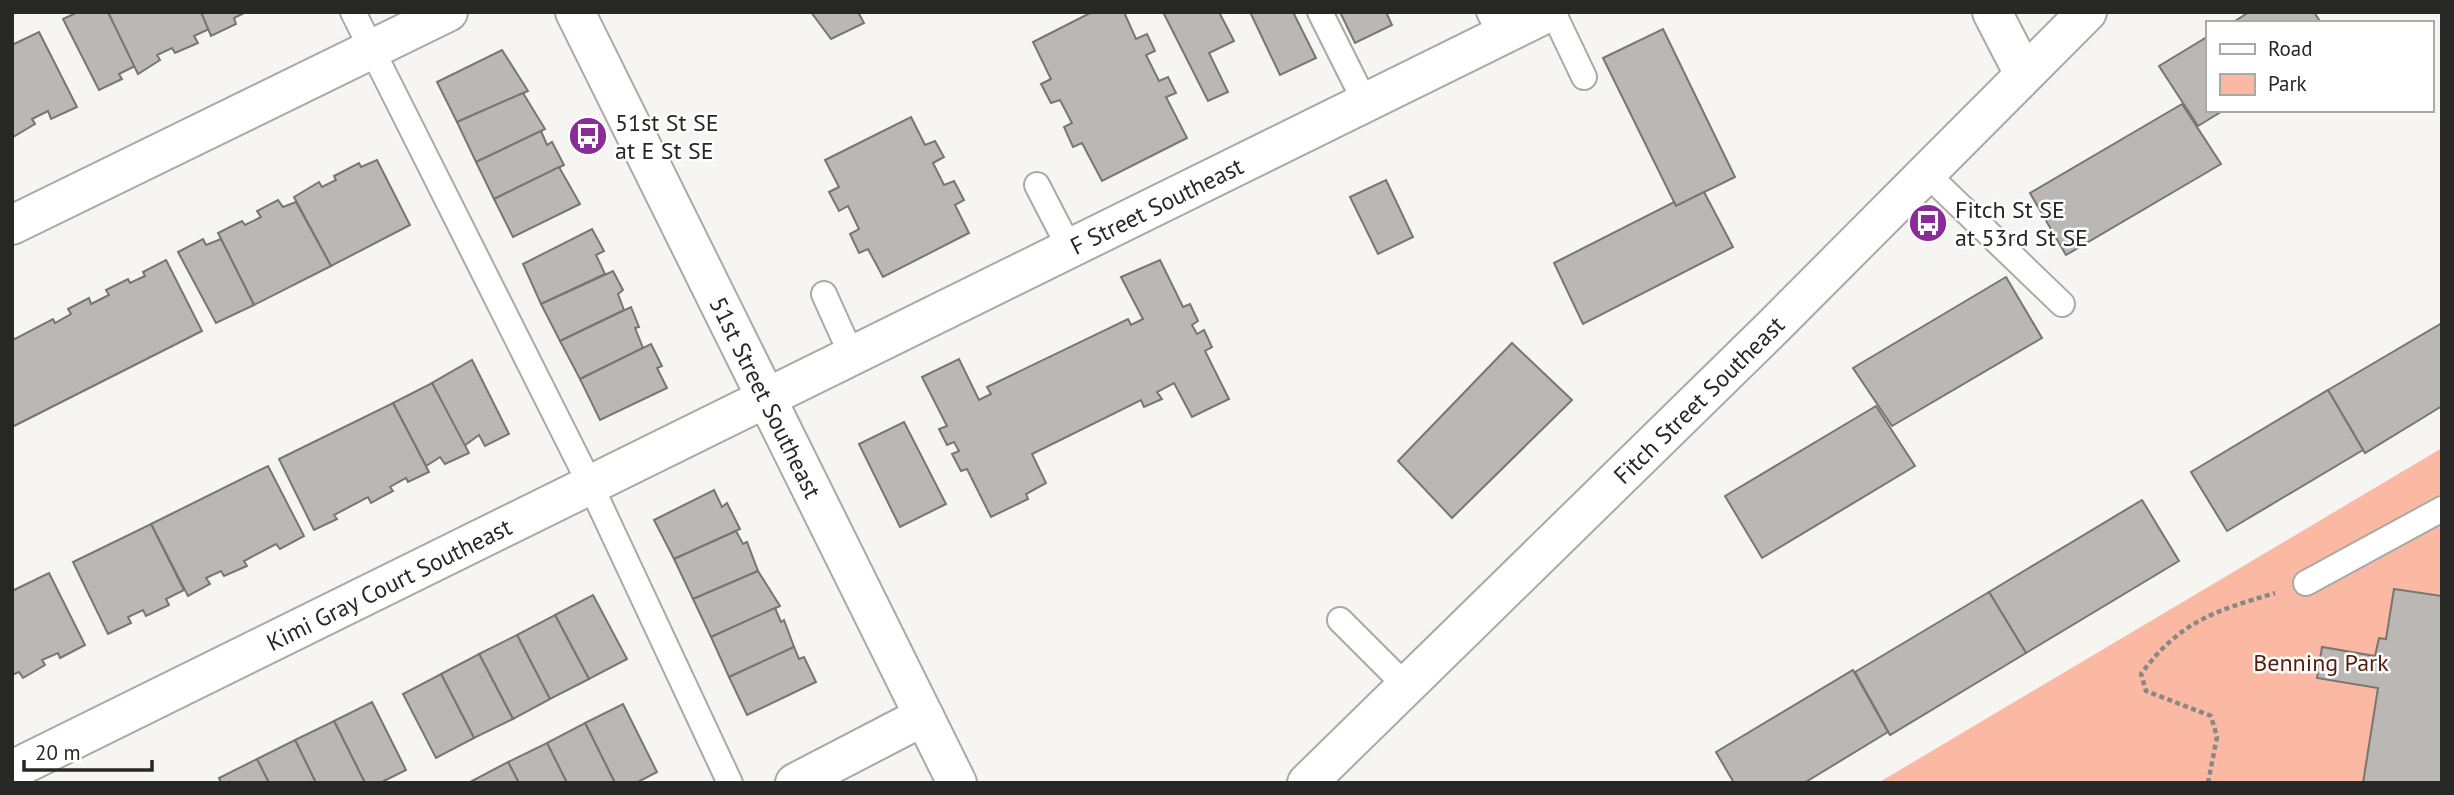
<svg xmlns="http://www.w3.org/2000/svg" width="2454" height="795" font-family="'PT Sans',sans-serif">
	<rect width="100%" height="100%" fill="#f6f5f2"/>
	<path fill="#fbb8a3" d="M 2442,448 L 2442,783 L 1878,783 Z"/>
	<g fill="#bab7b4" stroke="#787573" stroke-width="2">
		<path d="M 78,12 L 108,12 L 135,66 L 119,74 L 122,79 L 99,90 L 63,19 Z"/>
		<path d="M 108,12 L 201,12 L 209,29 L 194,36 L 198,43 L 175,53 L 172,48 L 157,55 L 160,60 L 138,74 Z"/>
		<path d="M 201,12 L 246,12 L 234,18 L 236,24 L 211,36 Z"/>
		<path d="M 811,12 L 858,12 L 864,23 L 831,39 Z"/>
		<path d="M 1092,12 L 1124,12 L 1136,39 L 1147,34 L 1155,51 L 1146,55 L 1159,81 L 1168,77 L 1176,93 L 1166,97 L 1187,138 L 1102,181 L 1082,143 L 1073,147 L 1064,127 L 1072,123 L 1060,100 L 1051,103 L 1041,84 L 1051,79 L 1033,42 Z"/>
		<path d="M 1163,12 L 1219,12 L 1234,41 L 1209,53 L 1228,92 L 1208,101 Z"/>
		<path d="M 1250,12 L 1293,12 L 1316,58 L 1280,75 Z"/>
		<path d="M 1340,12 L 1386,12 L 1392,25 L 1355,43 Z"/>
		<path d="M 2249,12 L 2314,12 L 2321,23 L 2232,23 Z"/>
		<path d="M 1663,29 L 1735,177 L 1676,206 L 1603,58 Z"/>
		<path d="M 39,32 L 77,107 L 51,119 L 48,111 L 32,119 L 35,124 L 13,137 L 12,45 Z"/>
		<path d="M 2207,37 L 2207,110 L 2224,110 L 2198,126 L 2159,66 Z"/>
		<path d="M 502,50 L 528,91 L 457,122 L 437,82 Z"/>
		<path d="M 523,93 L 545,129 L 476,162 L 457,122 Z"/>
		<path d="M 2182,104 L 2221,164 L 2066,255 L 2030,193 Z"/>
		<path d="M 911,117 L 925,145 L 935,141 L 944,157 L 933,163 L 944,185 L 954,181 L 964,200 L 955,205 L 969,233 L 883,277 L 868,249 L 859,253 L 850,234 L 859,229 L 848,206 L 839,211 L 829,192 L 839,187 L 825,160 Z"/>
		<path d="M 541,131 L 547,145 L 552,142 L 564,165 L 494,199 L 476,162 Z"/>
		<path d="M 377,160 L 410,225 L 331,266 L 294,197 L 319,182 L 322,187 L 336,180 L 334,176 L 359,163 L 361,167 Z"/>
		<path d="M 559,167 L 580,204 L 513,237 L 494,199 Z"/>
		<path d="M 1386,180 L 1413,237 L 1378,254 L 1350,197 Z"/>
		<path d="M 1704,192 L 1733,247 L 1583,324 L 1554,263 L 1674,202 L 1676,206 Z"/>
		<path d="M 278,200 L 283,207 L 296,202 L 331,266 L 254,305 L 218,233 L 242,221 L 245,225 L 261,217 L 257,211 Z"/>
		<path d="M 592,229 L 604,251 L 596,255 L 605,274 L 541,304 L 523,264 Z"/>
		<path d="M 203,239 L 206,245 L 221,239 L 254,305 L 216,323 L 178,252 Z"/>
		<path d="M 166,260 L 202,331 L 12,427 L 12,338 L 15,339 L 53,319 L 55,323 L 71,314 L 68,309 L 89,298 L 91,304 L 109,295 L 106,290 L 128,279 L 130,283 L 145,276 L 143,272 Z"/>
		<path d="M 1160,260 L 1183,307 L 1190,304 L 1198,321 L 1192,325 L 1197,334 L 1204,330 L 1212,347 L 1205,351 L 1229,399 L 1192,417 L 1174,383 L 1157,392 L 1162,399 L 1144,407 L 1141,400 L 1032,454 L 1046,483 L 1026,494 L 1028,499 L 991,517 L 967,469 L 961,471 L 952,454 L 959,451 L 954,442 L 947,445 L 939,429 L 947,426 L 922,377 L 959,359 L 979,400 L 991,394 L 987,387 L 1128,319 L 1131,325 L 1143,319 L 1121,277 Z"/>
		<path d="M 613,271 L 623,290 L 618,294 L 624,310 L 560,341 L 541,304 Z"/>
		<path d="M 2006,277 L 2042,338 L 1892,426 L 1853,368 Z"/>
		<path d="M 631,307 L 639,327 L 635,328 L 643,348 L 580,379 L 560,341 Z"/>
		<path d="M 2442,323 L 2442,406 L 2365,453 L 2328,390 Z"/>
		<path d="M 1512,343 L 1572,400 L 1452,518 L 1398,461 Z"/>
		<path d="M 651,344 L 662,366 L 657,368 L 667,388 L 600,420 L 580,379 Z"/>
		<path d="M 472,360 L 509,434 L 485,446 L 479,435 L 464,446 L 432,383 Z"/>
		<path d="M 432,383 L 469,453 L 445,464 L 440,457 L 426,466 L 393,403 Z"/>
		<path d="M 2328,390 L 2363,450 L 2227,531 L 2191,472 Z"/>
		<path d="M 393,403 L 429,472 L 408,482 L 406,478 L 390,487 L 393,491 L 371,503 L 368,497 L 334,515 L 337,519 L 314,530 L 279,459 Z"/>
		<path d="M 1876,406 L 1915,466 L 1762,558 L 1725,496 Z"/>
		<path d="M 904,422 L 946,504 L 900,527 L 859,444 Z"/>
		<path d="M 268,466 L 304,536 L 280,549 L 276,544 L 244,561 L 247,566 L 224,576 L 221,571 L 206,578 L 210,584 L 188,596 L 151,524 Z"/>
		<path d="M 714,490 L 722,507 L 727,503 L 740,529 L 674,559 L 654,520 Z"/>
		<path d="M 2142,500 L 2179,561 L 2026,653 L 1989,592 Z"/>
		<path d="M 151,524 L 184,590 L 166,599 L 169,605 L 146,616 L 143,610 L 128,617 L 131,623 L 108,634 L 73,562 Z"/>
		<path d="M 736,531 L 743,544 L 747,542 L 758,571 L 693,599 L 674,559 Z"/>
		<path d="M 758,571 L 780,606 L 711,637 L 693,599 Z"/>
		<path d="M 49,573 L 85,645 L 60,658 L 58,653 L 42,660 L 45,665 L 23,678 L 19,672 L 12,675 L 12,591 Z"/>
		<path d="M 2394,589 L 2442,596 L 2442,783 L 2363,783 L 2378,688 L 2317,678 L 2322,647 L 2375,656 L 2379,638 L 2386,639 Z"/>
		<path d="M 1989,592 L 2026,653 L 1890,735 L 1855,672 Z"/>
		<path d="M 593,595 L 627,659 L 589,679 L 555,615 Z"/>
		<path d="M 775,608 L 781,622 L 784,620 L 794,647 L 729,677 L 711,637 Z"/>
		<path d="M 555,615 L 589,679 L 550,699 L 517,635 Z"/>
		<path d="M 517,635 L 550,699 L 513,719 L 479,654 Z"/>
		<path d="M 794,647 L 799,659 L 804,657 L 816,682 L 747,715 L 729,677 Z"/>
		<path d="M 479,654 L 513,719 L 474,738 L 441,674 Z"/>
		<path d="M 1853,670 L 1888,732 L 1804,783 L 1734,783 L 1716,752 Z"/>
		<path d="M 441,674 L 474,738 L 436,758 L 403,694 Z"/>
		<path d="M 372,702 L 406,770 L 380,783 L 365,783 L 334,721 Z"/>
		<path d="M 623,704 L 657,772 L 636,783 L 615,783 L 585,723 Z"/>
		<path d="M 334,721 L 365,783 L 316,783 L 295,740 Z"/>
		<path d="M 585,723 L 615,783 L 567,783 L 547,743 Z"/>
		<path d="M 295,740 L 316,783 L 269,783 L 257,759 Z"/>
		<path d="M 547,743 L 567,783 L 519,783 L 508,762 Z"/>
		<path d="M 257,759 L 269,783 L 221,783 L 219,778 Z"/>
		<path d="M 508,762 L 519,783 L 471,783 L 470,782 Z"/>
	</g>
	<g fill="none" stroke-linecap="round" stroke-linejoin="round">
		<g stroke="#aaa9a6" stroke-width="28">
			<g id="service">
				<path d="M 353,12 L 590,484 L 730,783"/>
				<path d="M 1320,12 L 1365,102"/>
				<path d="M 1489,12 L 1501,36"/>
				<path d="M 1553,12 L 1584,77"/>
				<path d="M 1926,173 L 2062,304"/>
				<path d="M 1037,185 L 1069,247"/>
				<path d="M 824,294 L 852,356"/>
				<path d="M 2306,583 L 2442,509"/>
				<path d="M 1340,620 L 1406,686"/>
			</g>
		</g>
		<g stroke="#aaa9a6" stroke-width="42">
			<g id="minor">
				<path id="s1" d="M 575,12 L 957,783"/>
				<path d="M 1992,12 L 2024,74"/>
				<path d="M 12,225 L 448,12"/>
				<path id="s2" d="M 12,770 L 1549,12"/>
				<path d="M 795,783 L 924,716"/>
			</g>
		</g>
		<g stroke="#aaa9a6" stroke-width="42">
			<g id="tertiary">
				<path id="s3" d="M 1307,783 L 1772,328 L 2087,12"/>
			</g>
		</g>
		<path stroke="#888886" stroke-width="4.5" stroke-dasharray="5 3.5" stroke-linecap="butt" d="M 2208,783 L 2217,737 L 2211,716 L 2146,691 L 2141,674 C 2180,621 2215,611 2275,593"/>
		<use href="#service" stroke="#fff" stroke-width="24"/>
		<use href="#minor" stroke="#fff" stroke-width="38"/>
		<use href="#tertiary" stroke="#fff" stroke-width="38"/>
	</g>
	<defs>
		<g id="bus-disc" transform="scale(2.0125)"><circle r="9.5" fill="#892c97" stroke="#fff"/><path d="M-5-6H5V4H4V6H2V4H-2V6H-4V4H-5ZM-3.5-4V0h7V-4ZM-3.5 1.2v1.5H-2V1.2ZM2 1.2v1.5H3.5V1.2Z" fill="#fff"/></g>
	</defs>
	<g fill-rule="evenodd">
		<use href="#bus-disc" x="588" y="136"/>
		<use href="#bus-disc" x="1928" y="223"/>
	</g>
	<g text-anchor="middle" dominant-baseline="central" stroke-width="5" stroke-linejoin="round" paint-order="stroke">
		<g font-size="24" fill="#272726" stroke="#fff" text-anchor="start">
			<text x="615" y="122">51st St SE<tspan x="615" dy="28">at E St SE</tspan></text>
			<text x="1955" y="209">Fitch St SE<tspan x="1955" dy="28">at 53rd St SE</tspan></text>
		</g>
		<g font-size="24" fill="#272726" stroke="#fff">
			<text stroke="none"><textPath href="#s2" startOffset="1276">F Street Southeast</textPath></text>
			<text stroke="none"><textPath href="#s1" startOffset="430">51st Street Southeast</textPath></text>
			<text stroke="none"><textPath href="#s3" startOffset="548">Fitch Street Southeast</textPath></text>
			<text stroke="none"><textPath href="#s2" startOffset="420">Kimi Gray Court Southeast</textPath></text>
		</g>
		<g font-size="24" fill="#521f0e" stroke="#fff">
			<text x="2321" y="662">Benning Park</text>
		</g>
	</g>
	<rect width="2454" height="795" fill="none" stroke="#272726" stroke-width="28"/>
	<rect x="2206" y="21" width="228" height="91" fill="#ffffff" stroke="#a9a9a8" stroke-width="2"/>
	<rect x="2220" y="44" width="35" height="10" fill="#ffffff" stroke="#a9a9a8" stroke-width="2"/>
	<text x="2268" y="56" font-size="21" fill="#272726">Road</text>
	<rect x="2220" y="74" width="35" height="21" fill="#fbb8a3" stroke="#a9a9a8" stroke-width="2"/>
	<text x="2268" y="91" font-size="21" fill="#272726">Park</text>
	<path d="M24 760v10h128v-10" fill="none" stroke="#272726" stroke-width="3.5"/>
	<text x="35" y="760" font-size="21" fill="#272726" stroke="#ffffff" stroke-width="5" paint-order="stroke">20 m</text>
</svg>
